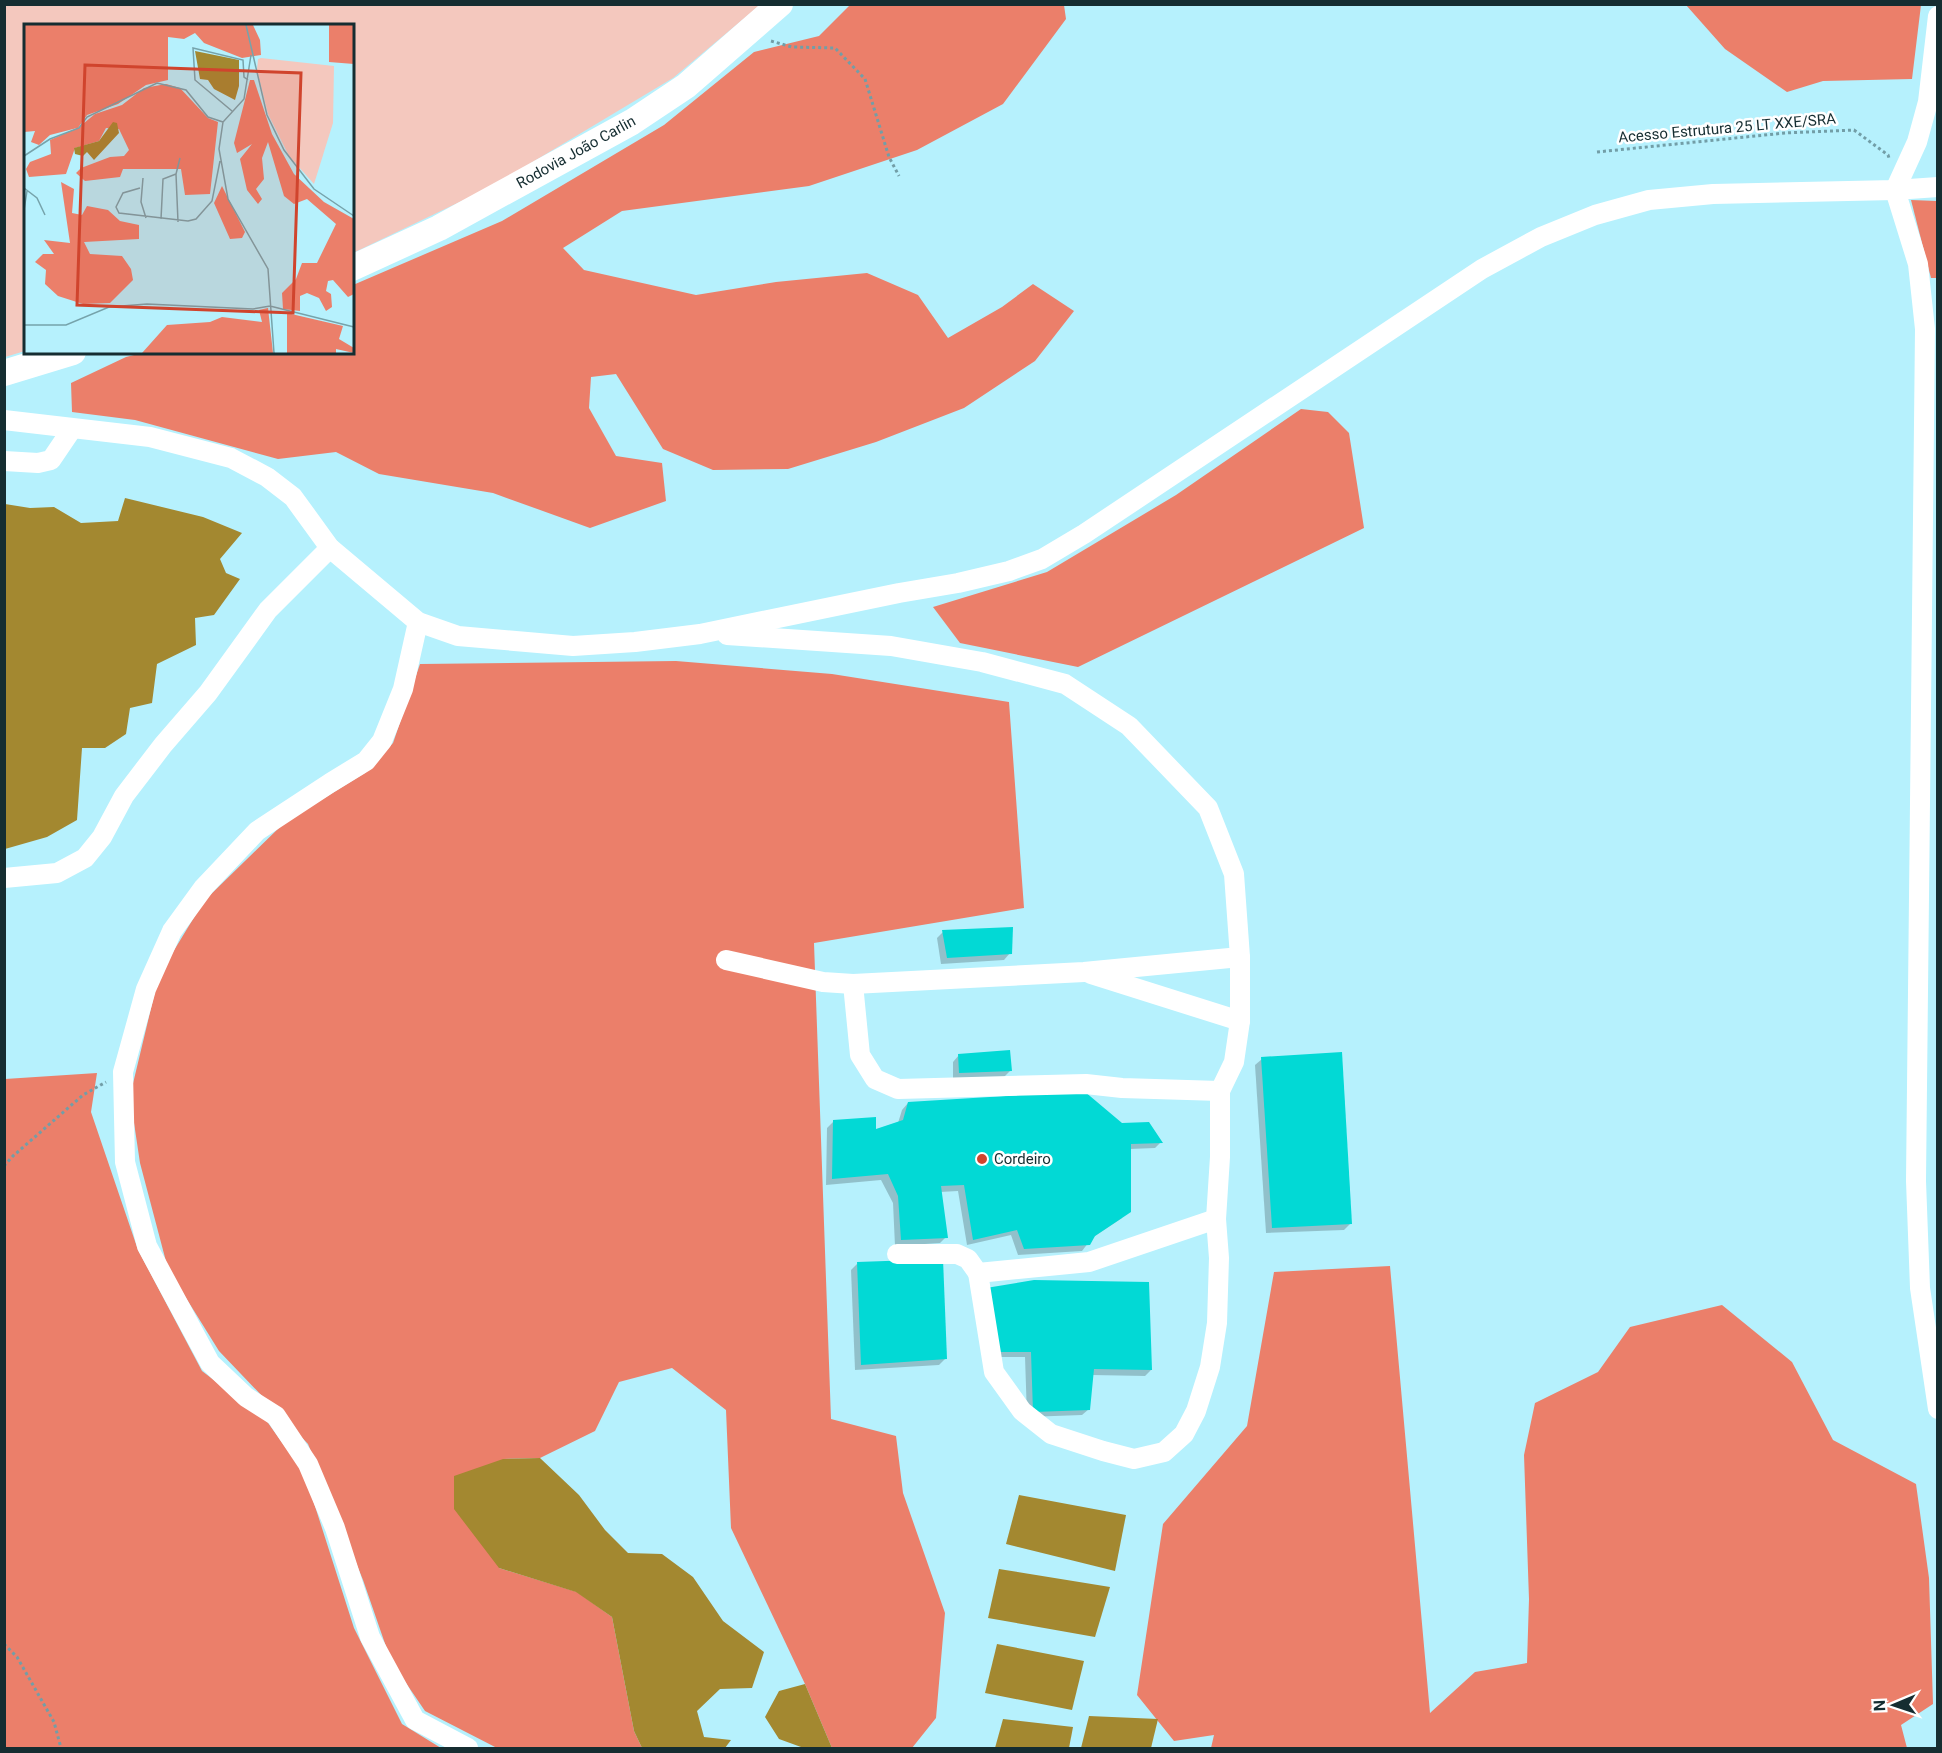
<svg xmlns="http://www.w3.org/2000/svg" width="1942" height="1753" font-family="Roboto,sans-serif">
	<rect width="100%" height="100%" fill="#b6f1fd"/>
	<path fill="#f4c8be" d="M 5,5 L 760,5 L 673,78 L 491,187 L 353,253 L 352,26 L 26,26 L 25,351 L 5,357 Z"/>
	<g fill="#eb7f6a">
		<path d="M 850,5 L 1064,5 L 1066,19 L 1003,104 L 917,150 L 809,186 L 622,211 L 563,248 L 584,270 L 696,295 L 776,282 L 867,273 L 918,295 L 948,338 L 1002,307 L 1033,284 L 1074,311 L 1035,361 L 964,408 L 876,442 L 788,469 L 713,470 L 663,449 L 616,374 L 591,377 L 589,408 L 616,456 L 662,463 L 666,501 L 590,528 L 493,493 L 379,474 L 336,452 L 278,459 L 135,420 L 72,412 L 71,383 L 126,357 L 142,353 L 352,352 L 353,285 L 502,221 L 664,125 L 754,52 L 819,36 Z"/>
		<path d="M 1686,5 L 1921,5 L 1912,79 L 1823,81 L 1787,92 L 1725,49 Z"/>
		<path d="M 1911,200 L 1937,201 L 1937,278 L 1931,278 Z"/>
		<path d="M 1301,409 L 1328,412 L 1349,433 L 1364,528 L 1078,667 L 960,643 L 933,607 L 1047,572 L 1176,495 Z"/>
		<path d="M 676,661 L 832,674 L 1009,702 L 1024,908 L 814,943 L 831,1419 L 896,1436 L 903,1493 L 945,1613 L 936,1718 L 912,1748 L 832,1748 L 805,1684 L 731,1528 L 726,1410 L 672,1368 L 619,1382 L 595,1431 L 540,1458 L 503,1459 L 499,1568 L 577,1592 L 612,1617 L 634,1731 L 642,1748 L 497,1748 L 425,1711 L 391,1661 L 363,1580 L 308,1444 L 219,1351 L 168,1269 L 140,1163 L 130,1096 L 159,975 L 204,901 L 284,823 L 365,773 L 393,743 L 420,664 Z"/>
		<path d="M 97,1073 L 91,1112 L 138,1250 L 202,1371 L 266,1420 L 305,1475 L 354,1628 L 402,1724 L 441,1748 L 5,1748 L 5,1079 Z"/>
		<path d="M 1390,1266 L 1430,1713 L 1475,1672 L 1527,1663 L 1529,1599 L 1524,1455 L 1535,1403 L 1598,1372 L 1630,1327 L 1722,1305 L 1792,1362 L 1833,1440 L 1916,1484 L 1929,1578 L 1933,1704 L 1901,1725 L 1907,1748 L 1211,1748 L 1214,1735 L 1174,1741 L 1137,1695 L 1163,1524 L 1247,1426 L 1274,1272 Z"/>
	</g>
	<g fill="#a38830">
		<path d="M 125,498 L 203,517 L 242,533 L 220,559 L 226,573 L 240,579 L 214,615 L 195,618 L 196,645 L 157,664 L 152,703 L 130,708 L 126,734 L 105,748 L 82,748 L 77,820 L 47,837 L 5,849 L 5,504 L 30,508 L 54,507 L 81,523 L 118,521 Z"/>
		<path d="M 540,1458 L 579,1495 L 605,1530 L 628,1553 L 662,1554 L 693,1577 L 723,1621 L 764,1652 L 752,1688 L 720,1689 L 697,1711 L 704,1737 L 731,1740 L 725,1748 L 642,1748 L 634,1731 L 612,1617 L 576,1592 L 499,1568 L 454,1509 L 454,1476 L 503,1459 Z"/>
		<path d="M 1019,1495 L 1126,1515 L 1115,1571 L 1006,1544 Z"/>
		<path d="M 999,1569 L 1110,1587 L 1095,1637 L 988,1618 Z"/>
		<path d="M 997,1644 L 1084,1661 L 1072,1710 L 985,1693 Z"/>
		<path d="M 805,1684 L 832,1748 L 800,1748 L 801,1747 L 779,1739 L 765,1717 L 779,1691 Z"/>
		<path d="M 1089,1716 L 1158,1719 L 1151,1748 L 1081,1748 Z"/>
		<path d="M 1003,1719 L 1073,1727 L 1069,1748 L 995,1748 Z"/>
	</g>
	<g fill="#0003">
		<path d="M 943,932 L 1010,953 L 1004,960 L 941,964 L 937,938 Z"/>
		<path d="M 959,1055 L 1010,1071 L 1004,1077 L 953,1079 L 953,1062 Z"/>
		<path d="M 1262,1059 L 1351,1223 L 1344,1230 L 1266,1233 L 1255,1065 Z"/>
		<path d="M 908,1103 L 1121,1124 L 1161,1142 L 1155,1148 L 1130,1149 L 1122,1218 L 1092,1238 L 1082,1251 L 1018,1255 L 1011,1235 L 967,1245 L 958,1191 L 940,1192 L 946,1237 L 940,1243 L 895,1246 L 893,1203 L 881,1180 L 826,1185 L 827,1128 L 834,1121 L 875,1131 L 898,1123 L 902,1110 Z"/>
		<path d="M 857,1264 L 945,1359 L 939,1365 L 855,1370 L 851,1270 Z"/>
		<path d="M 980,1296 L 1151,1370 L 1145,1376 L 1092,1375 L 1089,1409 L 1082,1415 L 1027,1417 L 1025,1357 L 985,1357 Z"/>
	</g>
	<g fill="#02d9d5">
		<path d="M 1013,927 L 1012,954 L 947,958 L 942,930 Z"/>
		<path d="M 1010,1050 L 1012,1071 L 959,1073 L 958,1054 Z"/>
		<path d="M 1342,1052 L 1352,1224 L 1272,1228 L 1261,1057 Z"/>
		<path d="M 1084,1091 L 1122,1123 L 1149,1122 L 1163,1143 L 1131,1144 L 1131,1212 L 1095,1236 L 1090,1245 L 1024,1249 L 1017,1230 L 973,1240 L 964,1185 L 941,1186 L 948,1238 L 901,1240 L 898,1196 L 888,1174 L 832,1179 L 833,1120 L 876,1117 L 876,1129 L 903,1120 L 908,1102 Z"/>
		<path d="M 943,1259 L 947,1359 L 861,1365 L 857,1262 Z"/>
		<path d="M 1034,1280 L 1149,1282 L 1152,1370 L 1094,1369 L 1090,1410 L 1033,1412 L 1031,1352 L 991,1352 L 986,1288 Z"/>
	</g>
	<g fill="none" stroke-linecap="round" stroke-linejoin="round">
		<g stroke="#729ea7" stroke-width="3" stroke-dasharray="3 3" stroke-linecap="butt">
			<path d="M 771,41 L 792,47 L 835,48 L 865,79 L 889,157 L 899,176"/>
			<path d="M 1597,152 L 1785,133 L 1854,130 L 1888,155 L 1889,158"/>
			<path d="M 4,1166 L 13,1156 L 83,1095 L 106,1082"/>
			<path d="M 4,1644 L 17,1657 L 54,1722 L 61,1748"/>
		</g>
		<g stroke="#fff" stroke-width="20">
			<path d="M 1938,16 L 1928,102 L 1917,142 L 1895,190 L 1918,264 L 1925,329 L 1916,1181 L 1920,1288 L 1938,1409"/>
			<path d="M 4,420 L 150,437 L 231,458 L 267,477 L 293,497 L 330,548 L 418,622 L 458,636 L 573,646 L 635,642 L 700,634 L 899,593 L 958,583 L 1009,571 L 1042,559 L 1084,534 L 1482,269 L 1541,237 L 1595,215 L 1649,200 L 1713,194 L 1895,190 L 1938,187"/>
			<path d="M 4,461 L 38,463 L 51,460 L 72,429"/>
			<path d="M 418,622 L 403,689 L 382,741 L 366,761 L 330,783 L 257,831 L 204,887 L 172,931 L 146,989 L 123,1072 L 125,1162 L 147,1246 L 210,1363 L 246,1397 L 276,1416 L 308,1464 L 335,1528 L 370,1637 L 415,1720 L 468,1748"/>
			<path d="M 727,635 L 891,646 L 982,662 L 1065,684 L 1129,726 L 1208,808 L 1234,874 L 1240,957 L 1240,1021 L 1234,1062 L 1220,1091 L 1220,1157 L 1216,1219 L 1219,1258 L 1217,1323 L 1210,1367 L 1196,1411 L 1184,1434 L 1164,1452 L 1134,1459 L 1103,1451 L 1051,1434 L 1022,1411 L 994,1372 L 978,1273"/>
			<path d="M 4,878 L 57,873 L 85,858 L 102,837 L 124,796 L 163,745 L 208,693 L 268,610 L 330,548"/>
			<path d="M 726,960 L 823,982 L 853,984 L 1084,972 L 1240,957"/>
			<path d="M 1091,974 L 1240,1021"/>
			<path d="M 853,984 L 860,1055 L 875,1079 L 898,1089 L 1086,1084 L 1122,1088 L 1220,1091"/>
			<path d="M 897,1254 L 957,1254 L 968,1259 L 978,1273 L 1089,1262 L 1216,1219"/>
		</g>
		<g stroke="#fff" stroke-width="26">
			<path d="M 352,268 L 439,228 L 632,122 L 686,86 L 780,4"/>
			<path d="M 4,373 L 73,352"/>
		</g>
	</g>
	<circle fill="#d0442d" stroke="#fff" stroke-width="2" cx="982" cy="1159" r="6"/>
	<g text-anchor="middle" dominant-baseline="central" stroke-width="5" stroke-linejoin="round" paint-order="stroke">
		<g font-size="15" fill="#152d31" stroke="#fff">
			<text transform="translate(1727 128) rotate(-5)">Acesso Estrutura 25 LT XXE/SRA</text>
			<text transform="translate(576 152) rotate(-29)">Rodovia João Carlin</text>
		</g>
		<g font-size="15" fill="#152d31" stroke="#fff" text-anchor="start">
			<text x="994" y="1159">Cordeiro</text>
		</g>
	</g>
	<g transform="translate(24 24)">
		<rect width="330" height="330" fill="#b6f1fd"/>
		<path d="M 237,34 L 310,42 L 309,99 L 290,160 L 265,132 L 244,90 L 233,46 L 234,35 Z" fill="#f4c8be"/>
		<path d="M 0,1 L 229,1 L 236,16 L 237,31 L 218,34 L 180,19 L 171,9 L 160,15 L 144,13 L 144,56 L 122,61 L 94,80 L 63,91 L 54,104 L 71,90 L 98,81 L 120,64 L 142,60 L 156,64 L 184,94 L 194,98 L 186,170 L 161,171 L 157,145 L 99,145 L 96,153 L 61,157 L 52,149 L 57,144 L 86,133 L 100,132 L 105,126 L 95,105 L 82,104 L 75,117 L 51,124 L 42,150 L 5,153 L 2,145 L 6,138 L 27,130 L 26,116 L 53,104 L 26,111 L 15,121 L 7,118 L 11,107 L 0,108 ZM 305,1 L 330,1 L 330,40 L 305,38 ZM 226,56 L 230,56 L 248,110 L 270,150 L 300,178 L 330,195 L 330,270 L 324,273 L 309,256 L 304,257 L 302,267 L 307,270 L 308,283 L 302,287 L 295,274 L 283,269 L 276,272 L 276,287 L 259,285 L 258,269 L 272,255 L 278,239 L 293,239 L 312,200 L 283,175 L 270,180 L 260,172 L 244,118 L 238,134 L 240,155 L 232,165 L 238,175 L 234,180 L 223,166 L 216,135 L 228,120 L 213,129 L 210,119 ZM 37,158 L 50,165 L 48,189 L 58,191 L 63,182 L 84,186 L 96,197 L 115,201 L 115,215 L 60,218 L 66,230 L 98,232 L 107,245 L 109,256 L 86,279 L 59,280 L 34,272 L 21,260 L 22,246 L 11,238 L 19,230 L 30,230 L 20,216 L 46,219 ZM 198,162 L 221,208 L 218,214 L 206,215 L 190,179 ZM 244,284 L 249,329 L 118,329 L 143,301 L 186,298 L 198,293 L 238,298 L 235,286 ZM 263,289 L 319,302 L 315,315 L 330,324 L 330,329 L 312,325 L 312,329 L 263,329 Z" fill="#eb7f6a"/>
		<path d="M 171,27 L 215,36 L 215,62 L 211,76 L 190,65 L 184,56 L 176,55 ZM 89,98 L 93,99 L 95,109 L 70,136 L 63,128 L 59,132 L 51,130 L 50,124 L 75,117 Z" fill="#a38830"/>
		<path fill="none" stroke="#76a3ab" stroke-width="1.5" d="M 222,1 L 243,91 L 260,126 L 290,165 L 330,192M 227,31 L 220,75 L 199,98 L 195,125 L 204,175 L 244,245 L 250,329M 208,87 L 171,56 L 169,24 L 219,36 L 220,53 L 224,56M 0,132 L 26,115 L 55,104 L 63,93 L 133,59 L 162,66 L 184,93 L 199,98M 119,154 L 117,178 L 122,194M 0,164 L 13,174 L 21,191M 116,164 L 99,169 L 92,183 L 95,189 L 164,197 L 172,195 L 188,177 L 196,137M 0,186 L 3,167M 137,195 L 139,155 L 152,150M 154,198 L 152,150 L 156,134M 0,301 L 42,301 L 85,283 L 123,280 L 229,285 L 246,282 L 330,303"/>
		<path fill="#d0442d" fill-opacity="0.15" stroke="#d0442d" stroke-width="3" d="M 61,41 L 277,49 L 269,289 L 53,281 Z"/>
		<rect width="330" height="330" fill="none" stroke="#152d31" stroke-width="3"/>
	</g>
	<rect width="1942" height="1753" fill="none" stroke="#152d31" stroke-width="12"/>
	<g transform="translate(1894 1705) rotate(268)" stroke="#ffffff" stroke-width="4.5" paint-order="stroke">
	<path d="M0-4.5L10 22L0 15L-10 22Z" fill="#152d31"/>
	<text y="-9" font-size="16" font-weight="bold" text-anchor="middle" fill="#152d31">N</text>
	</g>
</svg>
